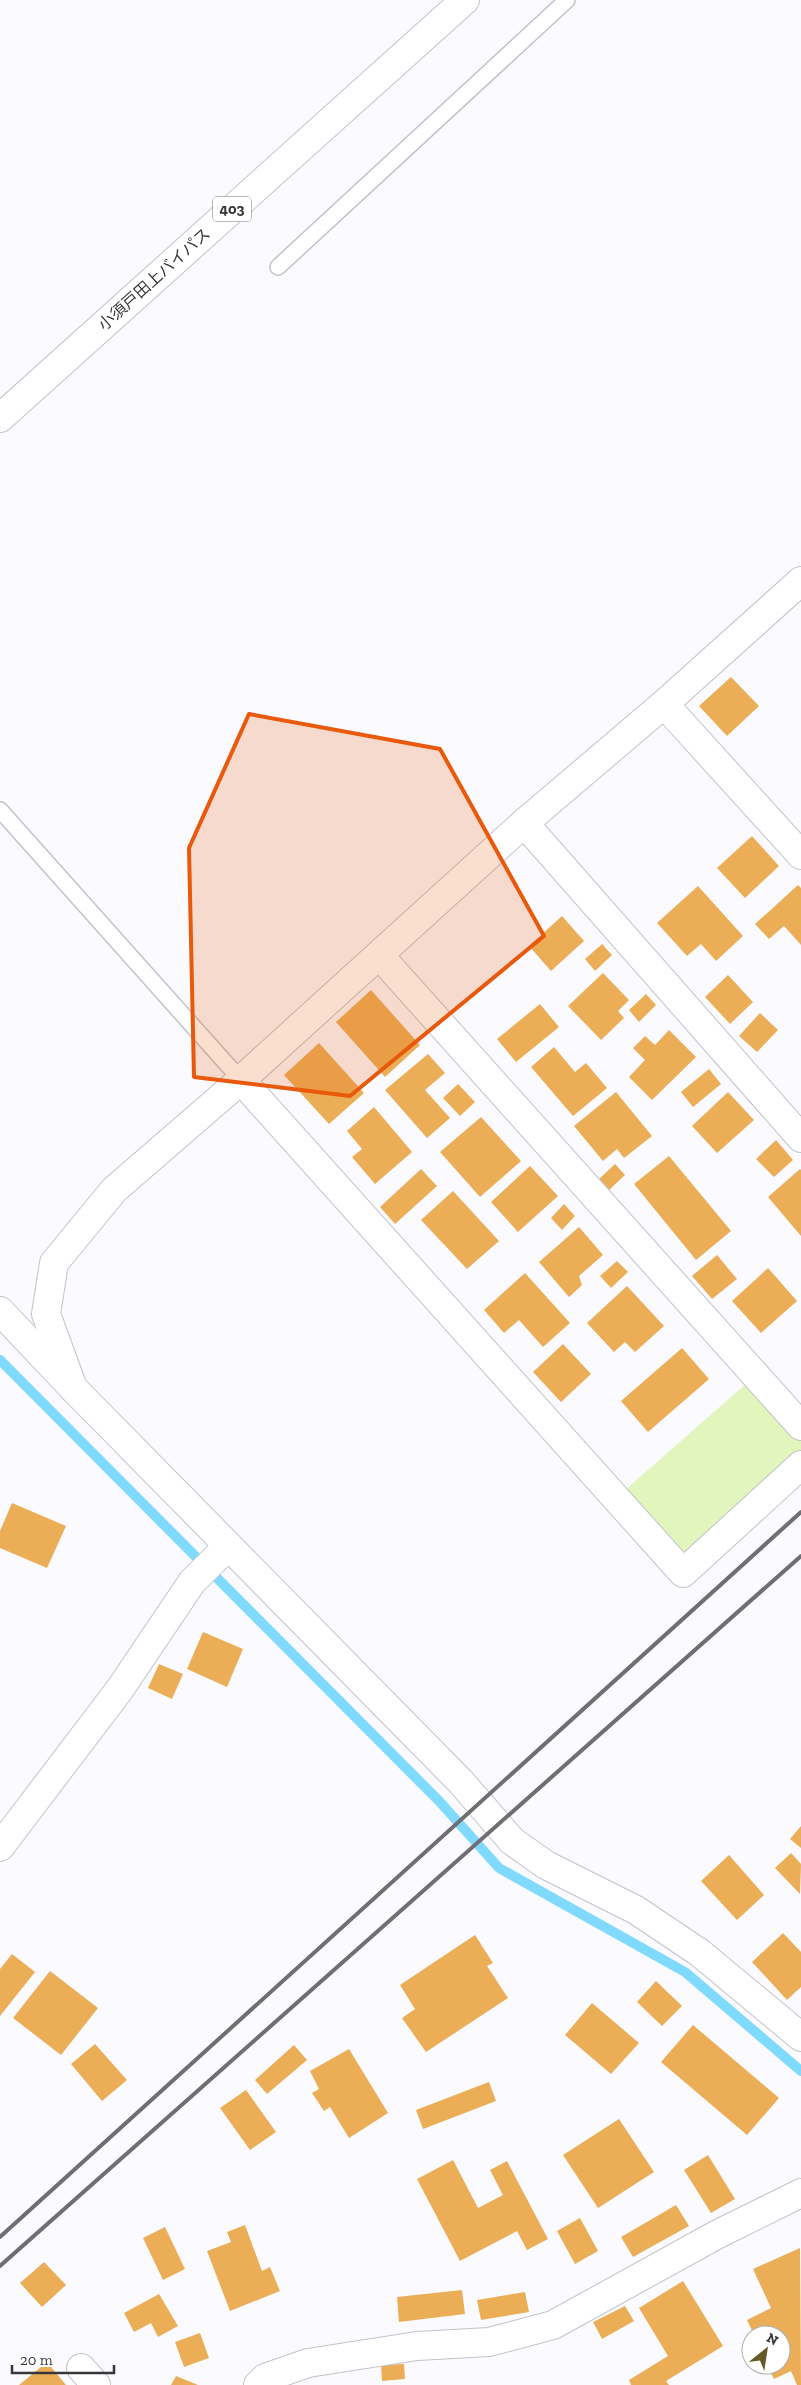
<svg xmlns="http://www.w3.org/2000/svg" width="801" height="2385" font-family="'Zilla Slab','Noto Sans JP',serif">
	<rect width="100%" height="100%" fill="#fafaff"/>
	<path fill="#e2f5bd" d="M 756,1375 L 801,1426 L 801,1465 L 683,1573 L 616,1498 Z"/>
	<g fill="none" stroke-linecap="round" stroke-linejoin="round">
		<path stroke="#80dafe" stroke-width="10" d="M 0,1360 L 440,1802 L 499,1868 L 685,1972 L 801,2071"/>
	</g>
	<g fill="#ebae57">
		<path d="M 731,677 L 759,706 L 727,736 L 699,706 Z"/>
		<path d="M 752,836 L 779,866 L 745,898 L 717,868 Z"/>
		<path d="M 798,885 L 801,888 L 801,945 L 784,926 L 769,939 L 755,924 Z"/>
		<path d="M 698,886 L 743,936 L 716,961 L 701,944 L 687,956 L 657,923 Z"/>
		<path d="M 562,916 L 584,941 L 551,971 L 529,946 Z"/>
		<path d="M 602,944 L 612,955 L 595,971 L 585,959 Z"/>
		<path d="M 603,973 L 629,1000 L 618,1011 L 624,1018 L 601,1040 L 568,1006 Z"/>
		<path d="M 728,975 L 753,1002 L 730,1024 L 705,997 Z"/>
		<path d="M 371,990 L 420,1045 L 385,1077 L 336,1022 Z"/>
		<path d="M 646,994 L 656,1005 L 639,1022 L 629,1010 Z"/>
		<path d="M 540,1004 L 559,1027 L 516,1062 L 497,1039 Z"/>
		<path d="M 760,1013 L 778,1030 L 757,1052 L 739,1036 Z"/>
		<path d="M 669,1030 L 696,1057 L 652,1100 L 629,1077 L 645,1060 L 633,1048 L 645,1036 L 655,1045 Z"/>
		<path d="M 319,1043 L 364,1093 L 329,1124 L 284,1075 Z"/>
		<path d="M 554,1047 L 575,1072 L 586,1063 L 607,1088 L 573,1116 L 531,1067 Z"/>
		<path d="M 428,1054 L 445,1073 L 425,1090 L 450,1118 L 427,1138 L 385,1090 Z"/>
		<path d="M 709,1069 L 721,1084 L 693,1107 L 681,1092 Z"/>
		<path d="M 458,1084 L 475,1102 L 460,1116 L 443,1098 Z"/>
		<path d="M 616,1092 L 652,1136 L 624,1158 L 617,1149 L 603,1161 L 574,1126 Z"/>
		<path d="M 728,1092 L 754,1120 L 717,1153 L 692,1126 Z"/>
		<path d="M 374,1107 L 412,1152 L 375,1184 L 352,1157 L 362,1149 L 347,1131 Z"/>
		<path d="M 481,1117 L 521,1161 L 480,1197 L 440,1152 Z"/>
		<path d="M 776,1140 L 793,1160 L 774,1177 L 756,1159 Z"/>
		<path d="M 669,1156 L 731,1231 L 696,1260 L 634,1184 Z"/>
		<path d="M 615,1164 L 625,1175 L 608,1191 L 598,1180 Z"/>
		<path d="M 530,1166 L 558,1196 L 518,1232 L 491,1202 Z"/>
		<path d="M 421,1169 L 437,1186 L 395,1224 L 380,1207 Z"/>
		<path d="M 800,1169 L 801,1170 L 801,1236 L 768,1197 Z"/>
		<path d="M 453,1191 L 499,1241 L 467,1269 L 421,1220 Z"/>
		<path d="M 564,1204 L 575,1216 L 562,1230 L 551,1218 Z"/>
		<path d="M 579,1227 L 603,1255 L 579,1276 L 582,1285 L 569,1297 L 539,1262 Z"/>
		<path d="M 717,1255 L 737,1279 L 712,1299 L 692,1276 Z"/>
		<path d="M 617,1261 L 628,1272 L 611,1288 L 600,1276 Z"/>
		<path d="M 768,1268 L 797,1301 L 761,1333 L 732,1301 Z"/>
		<path d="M 525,1273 L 570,1323 L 543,1347 L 519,1320 L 504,1333 L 484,1310 Z"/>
		<path d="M 627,1286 L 664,1326 L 635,1352 L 625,1342 L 614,1352 L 587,1323 Z"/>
		<path d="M 563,1344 L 591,1374 L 561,1402 L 533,1372 Z"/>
		<path d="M 682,1348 L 709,1379 L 648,1432 L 621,1401 Z"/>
		<path d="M 12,1503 L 66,1526 L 47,1568 L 0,1548 L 0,1531 Z"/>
		<path d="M 203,1632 L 243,1649 L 227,1687 L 187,1669 Z"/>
		<path d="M 159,1664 L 183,1674 L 172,1699 L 148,1688 Z"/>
		<path d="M 801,1826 L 801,1848 L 790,1839 Z"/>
		<path d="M 791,1853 L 801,1864 L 800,1894 L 775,1868 Z"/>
		<path d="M 729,1855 L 764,1895 L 737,1920 L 701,1881 Z"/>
		<path d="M 783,1933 L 801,1952 L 801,1987 L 787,2000 L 752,1962 Z"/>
		<path d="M 475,1935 L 493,1963 L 487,1966 L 508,1998 L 426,2052 L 402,2018 L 415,2009 L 400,1985 Z"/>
		<path d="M 12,1954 L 35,1972 L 0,2016 L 0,1969 Z"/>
		<path d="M 50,1971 L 98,2008 L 61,2055 L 13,2018 Z"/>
		<path d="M 656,1981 L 682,2006 L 662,2026 L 637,2002 Z"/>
		<path d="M 592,2003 L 639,2043 L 611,2074 L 565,2035 Z"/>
		<path d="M 693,2025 L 779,2098 L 747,2135 L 661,2062 Z"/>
		<path d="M 95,2044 L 127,2080 L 102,2101 L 71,2064 Z"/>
		<path d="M 294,2045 L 307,2060 L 267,2094 L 255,2080 Z"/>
		<path d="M 349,2049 L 388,2113 L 349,2138 L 330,2107 L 324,2111 L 312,2093 L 319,2089 L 310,2071 Z"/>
		<path d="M 489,2082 L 496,2101 L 423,2129 L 416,2110 Z"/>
		<path d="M 246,2090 L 276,2132 L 250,2150 L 220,2108 Z"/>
		<path d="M 619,2119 L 654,2172 L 598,2208 L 563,2155 Z"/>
		<path d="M 708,2155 L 735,2199 L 711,2213 L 684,2170 Z"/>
		<path d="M 453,2160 L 478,2208 L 503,2195 L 490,2170 L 507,2161 L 548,2239 L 527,2250 L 517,2231 L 460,2261 L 417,2179 Z"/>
		<path d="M 676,2205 L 689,2226 L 633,2257 L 621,2237 Z"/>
		<path d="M 580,2218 L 598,2251 L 575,2264 L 557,2231 Z"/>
		<path d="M 245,2225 L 262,2271 L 270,2267 L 280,2291 L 230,2311 L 207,2251 L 231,2242 L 227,2232 Z"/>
		<path d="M 165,2227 L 185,2269 L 163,2280 L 143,2238 Z"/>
		<path d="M 800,2248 L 801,2385 L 797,2385 L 791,2371 L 774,2379 L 767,2365 L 781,2365 L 781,2335 L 754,2335 L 747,2320 L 771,2308 L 753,2269 Z"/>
		<path d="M 44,2262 L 66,2285 L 42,2307 L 20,2283 Z"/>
		<path d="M 683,2281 L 723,2346 L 666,2381 L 669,2385 L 631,2385 L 629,2380 L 668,2356 L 639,2308 Z"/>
		<path d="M 462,2290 L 465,2314 L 399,2322 L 397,2297 Z"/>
		<path d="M 525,2292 L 529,2312 L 481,2320 L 477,2300 Z"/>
		<path d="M 159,2294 L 178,2326 L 158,2337 L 151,2323 L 134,2332 L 124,2313 Z"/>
		<path d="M 625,2306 L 634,2321 L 602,2339 L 593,2322 Z"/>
		<path d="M 200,2333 L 209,2358 L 184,2367 L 175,2342 Z"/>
		<path d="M 47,2362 L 66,2385 L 19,2385 Z"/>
		<path d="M 404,2364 L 405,2379 L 382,2381 L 381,2365 Z"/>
		<path d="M 176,2376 L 198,2385 L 171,2385 Z"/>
	</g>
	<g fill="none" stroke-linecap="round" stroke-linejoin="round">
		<g stroke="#c2c3ca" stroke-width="18">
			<g id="lane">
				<path d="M 278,267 L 567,0"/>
				<path d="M 0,810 L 241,1080"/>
			</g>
		</g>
		<g stroke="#c2c3ca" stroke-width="30">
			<g id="street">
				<path d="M 664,704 L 801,855"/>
				<path d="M 524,823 L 801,1138"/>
				<path d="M 379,955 L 801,1426"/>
				<path d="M 241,1080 L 683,1573 L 801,1465"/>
				<path d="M 0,1311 L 73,1388 L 461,1782 L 512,1841 L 546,1865 L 636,1910 L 700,1953 L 801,2037"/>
				<path d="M 73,1388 L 46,1314 L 54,1263 L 114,1190 L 241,1080 L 524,823 L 664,704 L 801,581"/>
				<path d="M 0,1847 L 120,1689 L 192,1582 L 228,1546"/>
				<path d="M 81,2368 L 96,2385"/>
				<path d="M 258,2385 L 265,2378 L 308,2363 L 417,2346 L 489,2342 L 553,2325 L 718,2234 L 801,2193"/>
			</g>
		</g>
		<g stroke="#c2c3ca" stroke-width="30">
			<path id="highway" d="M 0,418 L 465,0"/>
		</g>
		<use href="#lane" stroke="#fff" stroke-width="15"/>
		<use href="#street" stroke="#fff" stroke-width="28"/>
		<use href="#highway" stroke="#fff" stroke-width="28"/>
		<g stroke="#6f6f72" stroke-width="4">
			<path d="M 0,2237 L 801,1512"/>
			<path d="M 0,2266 L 801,1556"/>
		</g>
	</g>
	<path fill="#e8590c" fill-opacity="0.2" stroke="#e8590c" stroke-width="4" stroke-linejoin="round" d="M 249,714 L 440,749 L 544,936 L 350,1096 L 194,1077 L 189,848 Z"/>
	<g text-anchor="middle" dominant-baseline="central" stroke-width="5" stroke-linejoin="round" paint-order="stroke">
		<rect fill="#fff" stroke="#737375" stroke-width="1" x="213" y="196.5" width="38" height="25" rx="4"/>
		<g font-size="15" font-weight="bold" fill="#37373a">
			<text x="232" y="209">403</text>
		</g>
		<g font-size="16" fill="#37373a" stroke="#fff">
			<text transform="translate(154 279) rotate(-42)">小須戸田上バイパス</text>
		</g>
	</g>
	<g transform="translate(766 2350) rotate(30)"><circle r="24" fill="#ffffff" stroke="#afafb0"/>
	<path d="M0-4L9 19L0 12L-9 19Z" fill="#655925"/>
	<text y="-8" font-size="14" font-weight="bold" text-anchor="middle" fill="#37373a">N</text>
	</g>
	<path d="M12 2365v8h102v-8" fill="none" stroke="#37373a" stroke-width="2.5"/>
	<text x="20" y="2365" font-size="15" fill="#37373a" stroke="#ffffff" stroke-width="4" paint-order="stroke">20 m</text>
</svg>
